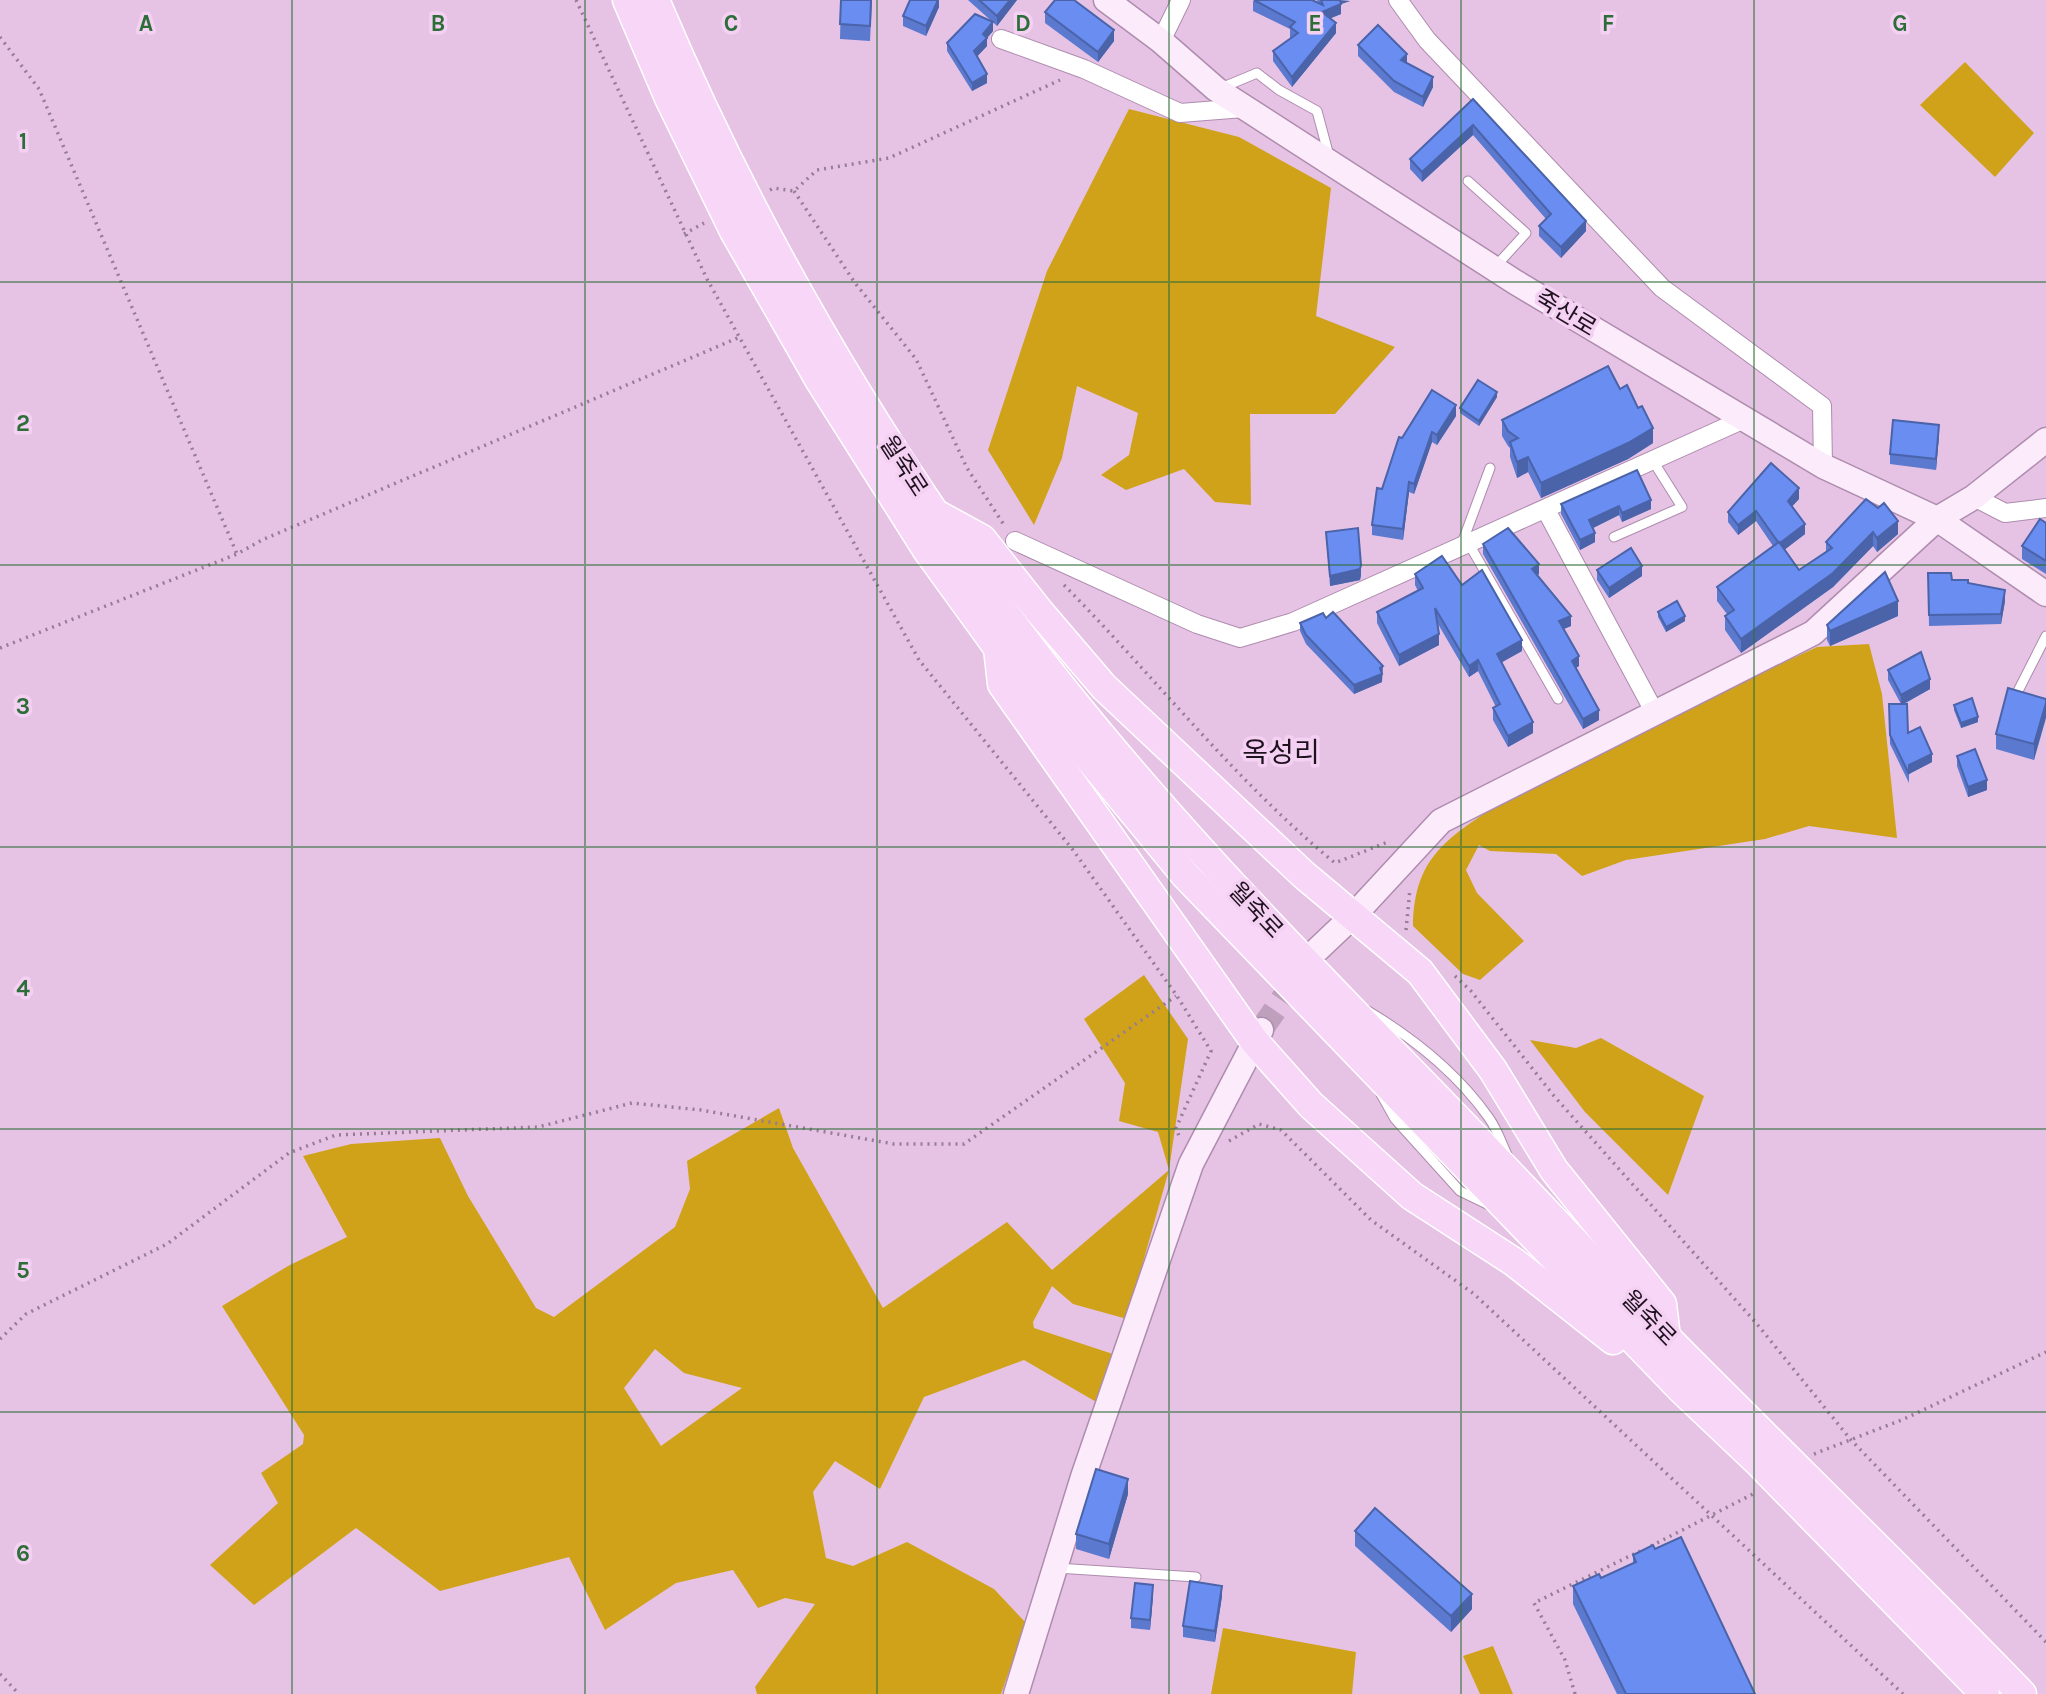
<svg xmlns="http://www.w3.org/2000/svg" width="2046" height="1694" font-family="Karla,'Noto Sans KR',sans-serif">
	<rect width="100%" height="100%" fill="#e6c3e5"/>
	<g fill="#cfa21a" fill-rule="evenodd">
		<path d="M 1965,62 L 2034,133 L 1995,177 L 1920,105 Z"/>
		<path d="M 1129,109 L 1239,137 L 1331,188 L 1316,316 L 1395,347 L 1335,414 L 1250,414 L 1251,505 L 1215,502 L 1184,469 L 1126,490 L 1101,475 L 1129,455 L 1138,413 L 1077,386 L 1062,458 L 1034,525 L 988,450 L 1047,271 Z"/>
		<path d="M 1869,644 L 1882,694 L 1897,838 L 1809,826 L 1765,839 L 1626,860 L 1582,876 L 1556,854 L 1490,851 L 1479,845 L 1466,870 L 1477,893 L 1524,941 L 1480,980 L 1463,974 L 1413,926 C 1414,862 1442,841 1493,808 L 1735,685 L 1817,647 Z"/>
		<path d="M 1144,975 L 1188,1039 L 1169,1170 L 1127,1319 L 1073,1304 L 1052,1286 L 1033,1322 L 1034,1328 L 1116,1355 L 1098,1403 L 1024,1360 L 924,1397 L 880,1489 L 835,1461 L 813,1492 L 826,1558 L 853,1566 L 907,1542 L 994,1589 L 1026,1623 L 1001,1694 L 757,1694 L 755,1687 L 815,1604 L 785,1598 L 758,1608 L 733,1570 L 676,1583 L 605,1630 L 569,1557 L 440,1591 L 356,1528 L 254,1605 L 210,1565 L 278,1503 L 261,1473 L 303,1444 L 304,1435 L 222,1306 L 288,1266 L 347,1237 L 303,1156 L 351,1144 L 440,1138 L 468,1196 L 536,1308 L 554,1317 L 675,1227 L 690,1189 L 687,1161 L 779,1108 L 793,1148 L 883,1308 L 1007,1222 L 1052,1270 L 1169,1170 L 1158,1132 L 1119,1121 L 1125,1083 L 1084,1019 ZM 655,1349 L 684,1373 L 742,1388 L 661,1446 L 624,1388 Z"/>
		<path d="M 1601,1038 L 1704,1096 L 1668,1195 L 1585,1112 L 1530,1040 L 1576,1048 Z"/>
		<path d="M 1223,1628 L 1356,1652 L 1352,1694 L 1211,1694 Z"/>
		<path d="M 1493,1646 L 1513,1694 L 1480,1694 L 1463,1656 Z"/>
	</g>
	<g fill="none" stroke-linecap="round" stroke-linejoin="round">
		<path stroke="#bea0bd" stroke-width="24" stroke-dasharray="24 12" stroke-linecap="butt" d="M 1261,1030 L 1302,971"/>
		<g stroke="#ae8cad" stroke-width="11">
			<g id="lane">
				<path d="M 1221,88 L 1257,73 L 1279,90 L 1317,111 L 1329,156"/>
				<path d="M 1468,181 L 1526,233 L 1495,267"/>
				<path d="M 1614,537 L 1682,507 L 1653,461"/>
				<path d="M 1469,544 L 1558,699"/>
				<path d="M 1461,546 L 1490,468"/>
				<path d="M 2015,697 L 2046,636"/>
				<path d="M 1368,1011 C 1413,1038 1458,1074 1489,1118 C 1497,1129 1502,1144 1508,1157"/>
				<path d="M 1381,1094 L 1395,1119 L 1460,1191 L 1489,1205"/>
				<path d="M 1057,1568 L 1196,1577"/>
			</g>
		</g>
		<g stroke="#ae8cad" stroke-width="20">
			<g id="street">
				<path d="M 1398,0 L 1427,40 L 1662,288 L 1822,406 L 1823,466"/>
				<path d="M 1001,39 L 1084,69 L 1180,113 L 1244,108"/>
				<path d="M 1161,41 L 1181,0"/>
				<path d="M 1974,497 L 2005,513 L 2046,508"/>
				<path d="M 1546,510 L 1655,713"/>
				<path d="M 1015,541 L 1197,624 L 1240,638 L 1293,622 L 1742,420"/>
			</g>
		</g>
		<g stroke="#ae8cad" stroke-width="27">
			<g id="secondary">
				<path d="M 1106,0 L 1161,41 L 1216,89 L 1515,282 L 1823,466 L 1937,519 L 2046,594"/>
				<path d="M 1317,950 L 1354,915 L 1441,821 L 1813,633 L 1937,519 L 1974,497 L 2046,440"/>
				<path d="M 1016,1694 L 1083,1477 L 1191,1164 L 1261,1030"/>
			</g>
		</g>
		<g stroke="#fff" stroke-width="31">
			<g id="primary">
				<path d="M 627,0 L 669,98 L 734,231 L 820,381 L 927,550 L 998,648 L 1185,875 L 1681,1389 L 1757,1461 L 1985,1694"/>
				<path d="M 655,0 C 747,219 869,428 1010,620 C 1139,794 1292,949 1443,1104 C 1520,1183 1594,1264 1672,1343 C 1788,1460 1907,1575 2022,1694"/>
				<path d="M 940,516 L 982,539 L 1039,611 L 1104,687 L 1304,875 L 1420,972 L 1493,1070 L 1554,1170 L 1662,1304 L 1666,1337"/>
				<path d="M 998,648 L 1002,684 L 1255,1042 L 1311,1105 L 1412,1196 L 1514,1262 L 1613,1340"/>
			</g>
		</g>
		<g stroke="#967c95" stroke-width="3.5" stroke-dasharray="2 5" stroke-linecap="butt">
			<path d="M 576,0 L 707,279 L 919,660 L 1073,850 L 1177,996 L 1211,1051 L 1176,1128 L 1179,1136"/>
			<path d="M 0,37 L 39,89 L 237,554"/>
			<path d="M 770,190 L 774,188 L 794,191 L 817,170 L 889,158 L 1060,80"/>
			<path d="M 794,191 L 855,283 L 916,359 L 967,468 L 1004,525"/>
			<path d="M 684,234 L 704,223"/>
			<path d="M 1064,585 C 1155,677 1234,780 1335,863 L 1390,841"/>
			<path d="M 0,648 L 237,554 L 262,540 L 740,337"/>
			<path d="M 1406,930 L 1410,889"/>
			<path d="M 1455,976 L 1471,991 L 1554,1096 L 1757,1324 L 1851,1440 L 2046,1642"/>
			<path d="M 1229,1141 L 1259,1124 L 1281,1130 L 1371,1220 L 1474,1294 L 1903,1694"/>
			<path d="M 0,1339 L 26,1314 L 167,1244 L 289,1153 L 336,1135 L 538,1127 L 632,1103 L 701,1110 L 894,1144 L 964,1144 L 1176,996"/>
			<path d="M 1814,1454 L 1904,1419 L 2046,1352"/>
			<path d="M 1651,1546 L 1755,1493"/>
			<path d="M 0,1674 L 19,1694"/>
			<path d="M 1575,1694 L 1565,1660 L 1534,1603 L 1640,1551"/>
		</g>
		<use href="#lane" stroke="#fff" stroke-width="9"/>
		<use href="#street" stroke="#fff" stroke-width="18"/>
		<use href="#secondary" stroke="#fbebfb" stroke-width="24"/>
		<use href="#primary" stroke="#f7d6f7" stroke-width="28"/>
	</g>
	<g fill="#5a79cf">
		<path d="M 841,0 L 872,0 L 870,41 L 840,39 Z"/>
		<path d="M 939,0 L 939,7 L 926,36 L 903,26 L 903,16 Z"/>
		<path d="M 968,0 L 1017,0 L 997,26 Z"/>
		<path d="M 1317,0 L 1350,1 L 1341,4 L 1341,14 L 1330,18 L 1336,33 L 1292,87 L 1273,61 L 1273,51 L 1291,38 L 1290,37 L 1290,29 L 1253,11 L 1253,1 L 1318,3 Z"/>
		<path d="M 1045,12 L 1114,41 L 1098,62 L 1045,23 Z"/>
		<path d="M 993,31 L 987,38 L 987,46 L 977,56 L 987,83 L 972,91 L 947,51 L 947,43 Z"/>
		<path d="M 1358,45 L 1407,63 L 1433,87 L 1423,107 L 1394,92 L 1358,56 Z"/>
		<path d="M 1473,99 L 1586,231 L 1561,258 L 1539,236 L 1539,226 L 1546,219 L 1473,135 L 1422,182 L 1410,169 L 1410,159 Z"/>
		<path d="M 1620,389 L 1653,443 L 1628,459 L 1541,498 L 1528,472 L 1517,478 L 1510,457 L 1510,448 L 1508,446 L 1502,436 L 1502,420 Z"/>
		<path d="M 1497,397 L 1479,426 L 1460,413 L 1460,408 Z"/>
		<path d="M 1456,416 L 1437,445 L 1432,442 L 1414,494 L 1409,492 L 1403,540 L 1372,535 L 1372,525 L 1402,438 Z"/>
		<path d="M 1939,435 L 1936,470 L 1890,464 L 1890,454 Z"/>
		<path d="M 1799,499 L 1792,506 L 1805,534 L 1785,549 L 1799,570 L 1826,552 L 1826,542 L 1866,499 L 1898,534 L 1877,552 L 1873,546 L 1833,587 L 1741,653 L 1725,630 L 1725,616 L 1727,614 L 1717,601 L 1717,587 L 1773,546 L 1756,521 L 1738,535 L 1728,522 L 1728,512 Z"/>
		<path d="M 1561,504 L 1651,509 L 1622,522 L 1619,515 L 1593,528 L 1595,542 L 1580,550 L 1561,514 Z"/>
		<path d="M 2046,523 L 2046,574 L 2022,559 L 2022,546 Z"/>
		<path d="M 1326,532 L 1361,575 L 1360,580 L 1330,586 Z"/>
		<path d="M 1483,544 L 1539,574 L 1537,575 L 1571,626 L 1563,629 L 1579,666 L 1576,668 L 1599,720 L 1583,729 L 1483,554 Z"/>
		<path d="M 1597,570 L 1642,576 L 1609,598 L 1597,580 Z"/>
		<path d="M 1928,573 L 1952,580 L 1968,583 L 2005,601 L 2001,624 L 1929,626 Z"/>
		<path d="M 1415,574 L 1462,585 L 1522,651 L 1502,662 L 1533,733 L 1508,747 L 1493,720 L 1493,708 L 1496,707 L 1478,671 L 1469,677 L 1438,624 L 1439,645 L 1399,666 L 1377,623 L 1377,612 L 1418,591 L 1415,585 Z"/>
		<path d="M 1658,612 L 1685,621 L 1666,632 L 1658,617 Z"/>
		<path d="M 1898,616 L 1830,646 L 1827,640 L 1827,625 Z"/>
		<path d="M 1326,618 L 1383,674 L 1382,674 L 1382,682 L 1354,694 L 1306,644 L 1300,631 L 1300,623 Z"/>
		<path d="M 1888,670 L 1930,689 L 1904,704 L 1908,733 L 1932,762 L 1909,774 L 1909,783 L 1890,744 L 1889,704 L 1901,704 L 1888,680 Z"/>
		<path d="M 2046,699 L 2034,760 L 1996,749 L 1996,734 Z"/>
		<path d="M 1954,705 L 1978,722 L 1961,728 L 1954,710 Z"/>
		<path d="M 1957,756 L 1987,790 L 1968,797 L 1957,766 Z"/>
		<path d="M 1128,1494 L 1109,1559 L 1076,1549 L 1076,1534 Z"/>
		<path d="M 1355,1531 L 1472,1609 L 1451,1632 L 1355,1546 Z"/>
		<path d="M 1655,1549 L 1755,1694 L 1617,1694 L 1573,1604 L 1573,1586 L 1601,1578 L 1633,1563 L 1633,1555 Z"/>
		<path d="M 1153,1595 L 1150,1630 L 1131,1628 L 1131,1618 Z"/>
		<path d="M 1222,1596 L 1215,1642 L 1183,1637 L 1183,1626 Z"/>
	</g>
	<g fill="#4a63a9">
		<path d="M 938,0 L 939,0 L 939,7 L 926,36 L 926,26 Z"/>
		<path d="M 1010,0 L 1017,0 L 997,26 L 997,16 Z"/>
		<path d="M 1338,0 L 1350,1 L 1341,4 L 1341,14 L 1322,22 L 1322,12 Z"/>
		<path d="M 993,22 L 993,31 L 987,38 L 987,46 L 974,60 L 974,51 L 983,34 Z"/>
		<path d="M 1336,23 L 1336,33 L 1292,87 L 1292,77 Z"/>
		<path d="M 1114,30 L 1114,41 L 1098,62 L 1098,52 Z"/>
		<path d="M 1407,54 L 1407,64 L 1401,60 Z"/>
		<path d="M 987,74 L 987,83 L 972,91 L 972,83 Z"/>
		<path d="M 1433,77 L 1433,87 L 1423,107 L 1423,97 Z"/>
		<path d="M 1473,125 L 1473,135 L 1422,182 L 1422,172 Z"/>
		<path d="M 1586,221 L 1586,231 L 1561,258 L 1561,247 Z"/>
		<path d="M 1497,392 L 1497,397 L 1479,426 L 1479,421 Z"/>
		<path d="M 1456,405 L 1456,416 L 1437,445 L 1437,435 Z"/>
		<path d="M 1939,425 L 1939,435 L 1936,470 L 1936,459 Z"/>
		<path d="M 1653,428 L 1653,443 L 1628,459 L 1541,498 L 1541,483 Z"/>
		<path d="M 1432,432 L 1432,442 L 1414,494 L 1414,484 Z"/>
		<path d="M 1528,457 L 1528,472 L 1517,478 L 1517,462 Z"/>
		<path d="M 1409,482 L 1409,492 L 1403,540 L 1403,529 Z"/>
		<path d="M 1799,488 L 1799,499 L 1788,511 L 1788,501 Z"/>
		<path d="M 1651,500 L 1651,509 L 1622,522 L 1622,513 Z"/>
		<path d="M 1619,506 L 1619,515 L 1589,530 L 1589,520 Z"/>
		<path d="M 1756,511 L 1756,521 L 1738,535 L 1738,525 Z"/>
		<path d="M 1898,521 L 1898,534 L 1877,552 L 1877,538 Z"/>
		<path d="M 1805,524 L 1805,534 L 1779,554 L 1779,543 Z"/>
		<path d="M 1873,532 L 1873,546 L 1833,587 L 1741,653 L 1741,639 Z"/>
		<path d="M 1595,533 L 1595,542 L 1580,550 L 1580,540 Z"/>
		<path d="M 1539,564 L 1539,574 L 1532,578 L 1532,569 Z"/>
		<path d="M 1361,565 L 1361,575 L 1360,580 L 1330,586 L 1330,576 Z"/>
		<path d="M 1642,566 L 1642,576 L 1609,598 L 1609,588 Z"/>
		<path d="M 2005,590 L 2005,601 L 2001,624 L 2001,614 Z"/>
		<path d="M 1898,601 L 1898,616 L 1830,646 L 1830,631 Z"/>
		<path d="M 1571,616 L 1571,626 L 1559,631 L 1559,621 Z"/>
		<path d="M 1685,616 L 1685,621 L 1666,632 L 1666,627 Z"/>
		<path d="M 1439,634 L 1439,645 L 1399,666 L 1399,655 Z"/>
		<path d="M 1522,640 L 1522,651 L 1497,665 L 1497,654 Z"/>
		<path d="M 1579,656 L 1579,666 L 1572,670 L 1572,661 Z"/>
		<path d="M 1478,660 L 1478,671 L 1469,677 L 1469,666 Z"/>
		<path d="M 1383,666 L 1382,682 L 1354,694 L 1354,685 Z"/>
		<path d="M 1930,679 L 1930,689 L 1901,705 L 1901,695 Z"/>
		<path d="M 2046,703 L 2046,718 L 2034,760 L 2034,744 Z"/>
		<path d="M 1599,710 L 1599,720 L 1583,729 L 1583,719 Z"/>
		<path d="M 1978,717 L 1978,722 L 1961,728 L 1961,723 Z"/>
		<path d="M 1533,722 L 1533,733 L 1508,747 L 1508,736 Z"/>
		<path d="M 1932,754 L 1932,762 L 1909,774 L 1909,765 Z"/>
		<path d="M 1987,780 L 1987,790 L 1968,797 L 1968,787 Z"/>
		<path d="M 1128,1479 L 1128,1494 L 1109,1559 L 1109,1544 Z"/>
		<path d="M 1153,1585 L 1153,1595 L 1150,1630 L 1150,1620 Z"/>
		<path d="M 1222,1586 L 1222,1596 L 1215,1642 L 1215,1631 Z"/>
		<path d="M 1472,1594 L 1472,1609 L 1451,1632 L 1451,1616 Z"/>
	</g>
	<g fill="#698df1" stroke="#4a63a9" stroke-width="2">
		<path d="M 841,0 L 871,0 L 870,26 L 840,24 Z"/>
		<path d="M 910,0 L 938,0 L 926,26 L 903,16 Z"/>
		<path d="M 979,0 L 1010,0 L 997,16 Z"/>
		<path d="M 1055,0 L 1074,0 L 1114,30 L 1098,52 L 1045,12 Z"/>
		<path d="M 1254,0 L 1312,0 L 1323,5 L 1321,0 L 1340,0 L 1341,4 L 1322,12 L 1336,23 L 1292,77 L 1273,51 L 1298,33 L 1290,27 L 1295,22 Z"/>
		<path d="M 975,14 L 993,22 L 983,34 L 987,38 L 974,51 L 987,74 L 972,83 L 947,43 Z"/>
		<path d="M 1378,25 L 1407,54 L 1401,60 L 1433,77 L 1423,97 L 1394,81 L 1358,45 Z"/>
		<path d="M 1473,99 L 1586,221 L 1561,247 L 1539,226 L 1551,214 L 1473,125 L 1422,172 L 1410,159 Z"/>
		<path d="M 1608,366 L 1620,389 L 1627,385 L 1638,408 L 1642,406 L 1653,428 L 1628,443 L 1541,483 L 1528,457 L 1517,462 L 1510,442 L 1518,438 L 1508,431 L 1502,420 Z"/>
		<path d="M 1478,380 L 1497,392 L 1479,421 L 1460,408 Z"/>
		<path d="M 1432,390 L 1456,405 L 1437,435 L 1432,432 L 1414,484 L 1409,482 L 1403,529 L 1372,525 L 1377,488 L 1382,489 L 1399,437 L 1402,438 Z"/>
		<path d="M 1893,420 L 1939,425 L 1936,459 L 1890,454 Z"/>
		<path d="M 1771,463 L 1799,488 L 1788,501 L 1805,524 L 1780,543 L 1778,542 L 1756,511 L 1738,525 L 1728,512 Z"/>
		<path d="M 1637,470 L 1651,500 L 1622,513 L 1619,506 L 1589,520 L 1595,533 L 1580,540 L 1561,504 Z"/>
		<path d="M 1866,499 L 1878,508 L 1884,503 L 1898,521 L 1877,538 L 1873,532 L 1833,573 L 1741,639 L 1725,616 L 1734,610 L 1717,587 L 1779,542 L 1799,570 L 1832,548 L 1826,542 Z"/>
		<path d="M 2040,519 L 2046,523 L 2046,561 L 2022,546 Z"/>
		<path d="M 1358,528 L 1361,565 L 1360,569 L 1330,576 L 1326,532 Z"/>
		<path d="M 1508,528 L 1539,564 L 1532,569 L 1571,616 L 1559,621 L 1579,656 L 1572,661 L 1599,710 L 1583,719 L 1483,544 Z"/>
		<path d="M 1631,548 L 1642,566 L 1609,588 L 1597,570 Z"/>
		<path d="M 1442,556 L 1462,585 L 1482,570 L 1522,640 L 1497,654 L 1533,722 L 1508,736 L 1493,708 L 1500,704 L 1478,660 L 1469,666 L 1435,608 L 1439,634 L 1399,655 L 1377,612 L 1423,588 L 1415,574 Z"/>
		<path d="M 1885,572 L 1898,601 L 1830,631 L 1827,625 Z"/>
		<path d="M 1928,573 L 1951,573 L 1952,580 L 1968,580 L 1968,583 L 2005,590 L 2001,614 L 1929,615 Z"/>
		<path d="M 1677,601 L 1685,616 L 1666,627 L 1658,612 Z"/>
		<path d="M 1333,612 L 1383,666 L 1380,668 L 1382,674 L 1354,685 L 1306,635 L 1300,623 L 1323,613 L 1326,618 Z"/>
		<path d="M 1921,652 L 1930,679 L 1901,695 L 1888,670 Z"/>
		<path d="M 2008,688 L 2046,699 L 2046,703 L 2034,744 L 1996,734 Z"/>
		<path d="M 1972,698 L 1978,717 L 1961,723 L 1954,705 Z"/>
		<path d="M 1889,704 L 1907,704 L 1908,733 L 1920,727 L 1932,754 L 1909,765 L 1909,774 L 1890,735 Z"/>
		<path d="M 1975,749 L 1987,780 L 1968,787 L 1957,756 Z"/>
		<path d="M 1096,1469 L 1128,1479 L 1109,1544 L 1076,1534 Z"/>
		<path d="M 1375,1508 L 1472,1594 L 1451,1616 L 1355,1531 Z"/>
		<path d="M 1681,1537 L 1755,1694 L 1626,1694 L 1573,1586 L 1599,1574 L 1601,1578 L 1636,1562 L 1633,1555 L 1653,1545 L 1655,1549 Z"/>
		<path d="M 1190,1581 L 1222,1586 L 1215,1631 L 1183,1626 Z"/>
		<path d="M 1135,1583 L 1153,1585 L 1150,1620 L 1131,1618 Z"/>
	</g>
	<path fill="none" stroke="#2d6e38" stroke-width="2" stroke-opacity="0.55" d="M 292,0 L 292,1694M 585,0 L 585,1694M 877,0 L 877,1694M 1169,0 L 1169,1694M 1461,0 L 1461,1694M 1754,0 L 1754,1694M 0,282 L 2046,282M 0,565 L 2046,565M 0,847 L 2046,847M 0,1129 L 2046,1129M 0,1412 L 2046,1412"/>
	<g text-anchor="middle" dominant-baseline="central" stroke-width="7" stroke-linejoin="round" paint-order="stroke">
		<g font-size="24" fill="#1f121f" stroke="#f4d0f3">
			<text transform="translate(1566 313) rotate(31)">죽산로</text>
			<text transform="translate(904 466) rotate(57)">월죽로</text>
			<text transform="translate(1256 910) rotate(47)">월죽로</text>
			<text transform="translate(1649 1318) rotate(46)">월죽로</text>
		</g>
		<g font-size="28" fill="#1f121f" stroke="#f4d0f3">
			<text x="1281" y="752">옥성리</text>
		</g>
	</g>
	<g font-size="23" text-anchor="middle" font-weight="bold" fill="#2d6e38" stroke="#f4d0f3" stroke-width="7" stroke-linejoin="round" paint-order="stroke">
		<text x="146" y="31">A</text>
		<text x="438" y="31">B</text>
		<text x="731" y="31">C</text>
		<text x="1023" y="31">D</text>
		<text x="1315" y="31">E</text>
		<text x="1608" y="31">F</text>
		<text x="1900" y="31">G</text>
		<text x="23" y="149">1</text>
		<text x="23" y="431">2</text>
		<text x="23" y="714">3</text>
		<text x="23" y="996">4</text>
		<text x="23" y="1278">5</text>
		<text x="23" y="1561">6</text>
	</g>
</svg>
